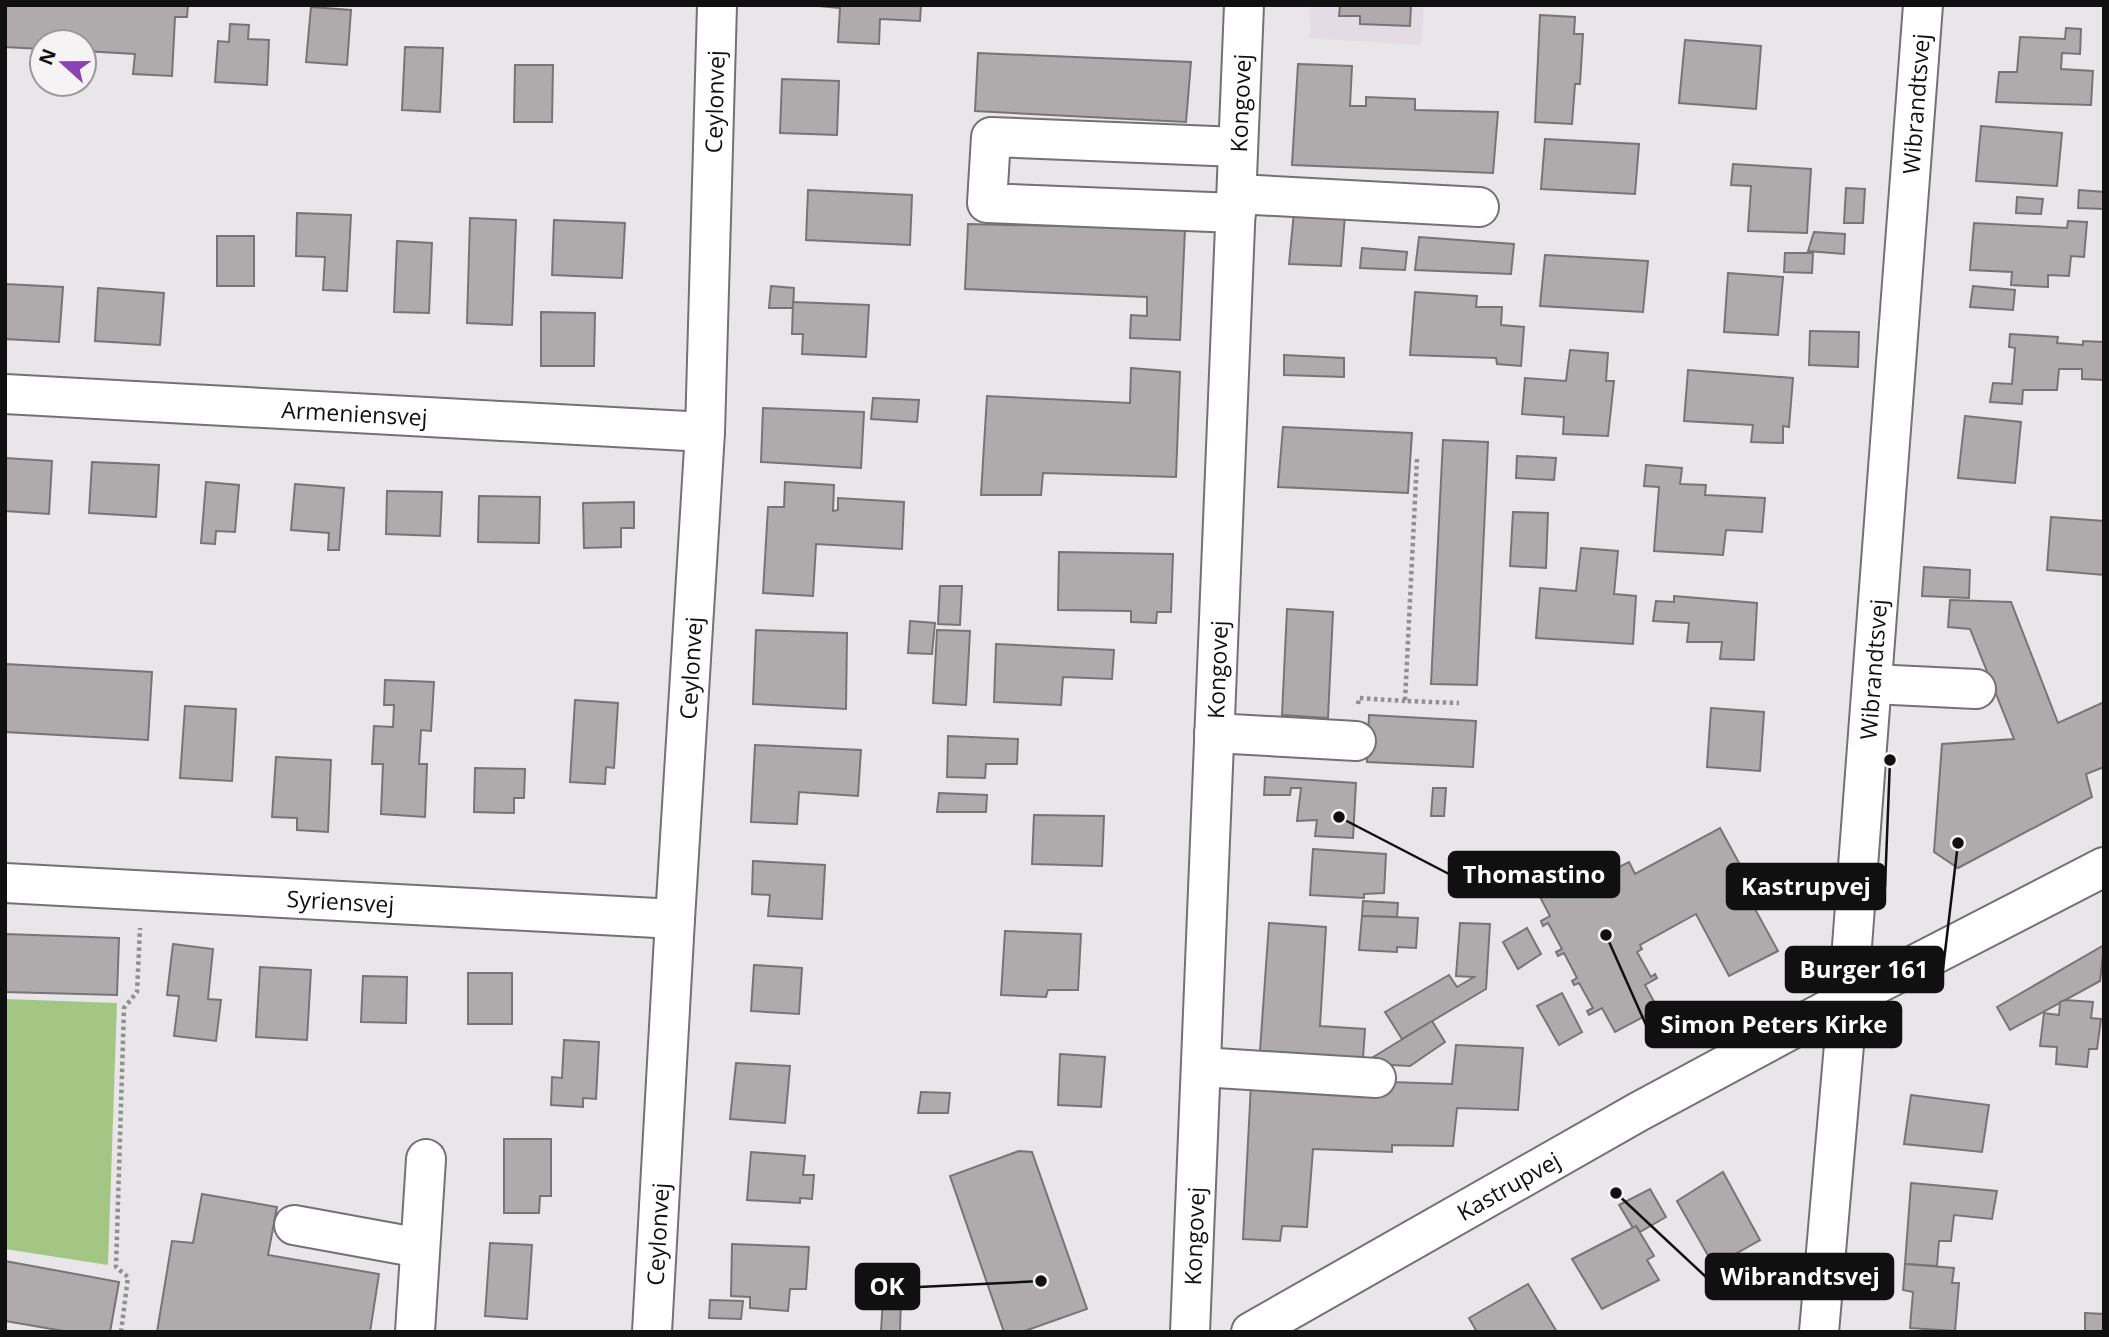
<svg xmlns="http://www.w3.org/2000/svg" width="2109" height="1337" font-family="'Open Sans',sans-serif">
	<rect width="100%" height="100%" fill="#e8e6e8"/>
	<path fill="#e4dbe4" d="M 1311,5 L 1424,5 L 1421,45 L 1310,38 Z"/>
	<path fill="#a4c685" d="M 5,999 L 117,1003 L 108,1265 L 5,1249 Z"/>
	<g fill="#afabad" stroke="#787476" stroke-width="2">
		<path d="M 5,5 L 188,5 L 187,17 L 175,17 L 172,76 L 133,74 L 135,54 L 84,51 L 84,42 L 42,42 L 42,49 L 5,47 Z"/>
		<path d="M 807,5 L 921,5 L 920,21 L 880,19 L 879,44 L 838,42 L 840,8 Z"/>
		<path d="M 1340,5 L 1411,5 L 1410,26 L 1360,24 L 1360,16 L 1339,16 Z"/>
		<path d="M 311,7 L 351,10 L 347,65 L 306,62 Z"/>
		<path d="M 1540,15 L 1575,17 L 1574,34 L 1583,34 L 1580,84 L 1575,84 L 1572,124 L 1535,122 Z"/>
		<path d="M 230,24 L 249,25 L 248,39 L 269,40 L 267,85 L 215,82 L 218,41 L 229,42 Z"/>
		<path d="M 2066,28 L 2081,29 L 2080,54 L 2062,53 L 2061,69 L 2093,71 L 2091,105 L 1996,102 L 1999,72 L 2017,72 L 2020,37 L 2065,39 Z"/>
		<path d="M 1685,40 L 1761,46 L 1756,109 L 1679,103 Z"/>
		<path d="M 405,47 L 443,48 L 440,112 L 402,110 Z"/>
		<path d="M 978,53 L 1191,62 L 1186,122 L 975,111 Z"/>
		<path d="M 1298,64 L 1352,66 L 1350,106 L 1366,106 L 1366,97 L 1415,99 L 1415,110 L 1498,112 L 1493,173 L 1292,165 Z"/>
		<path d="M 515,65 L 553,65 L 552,122 L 514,122 Z"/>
		<path d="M 782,79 L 839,81 L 837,135 L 780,133 Z"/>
		<path d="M 1981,126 L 2062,133 L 2057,186 L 1976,181 Z"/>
		<path d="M 1545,139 L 1639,144 L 1635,194 L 1541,189 Z"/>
		<path d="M 1733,164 L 1811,169 L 1807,233 L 1748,231 L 1751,186 L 1731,185 Z"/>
		<path d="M 1846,188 L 1865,189 L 1863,223 L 1844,223 Z"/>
		<path d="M 808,190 L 912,195 L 910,245 L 806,240 Z"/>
		<path d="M 2079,190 L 2104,192 L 2104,209 L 2078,208 Z"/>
		<path d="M 2017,197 L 2043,199 L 2041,214 L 2016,213 Z"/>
		<path d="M 1294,212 L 1345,215 L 1341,266 L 1289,264 Z"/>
		<path d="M 297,213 L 351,215 L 347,291 L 323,290 L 325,257 L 296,256 Z"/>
		<path d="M 470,218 L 516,220 L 512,325 L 467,323 Z"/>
		<path d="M 554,220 L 625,223 L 622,278 L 552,275 Z"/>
		<path d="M 2068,221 L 2087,222 L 2084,257 L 2071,256 L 2069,276 L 2048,275 L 2048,287 L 2011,285 L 2012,272 L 1970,270 L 1974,223 L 2067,228 Z"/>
		<path d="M 968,224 L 1185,229 L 1180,340 L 1130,338 L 1131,315 L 1147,316 L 1147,297 L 965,289 Z"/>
		<path d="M 1814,232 L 1845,234 L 1844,254 L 1808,251 Z"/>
		<rect x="217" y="236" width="37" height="50"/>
		<path d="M 1419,237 L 1514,244 L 1511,274 L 1415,270 Z"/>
		<path d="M 397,241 L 432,243 L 429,313 L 394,312 Z"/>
		<path d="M 1362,248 L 1407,252 L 1405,270 L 1360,268 Z"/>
		<path d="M 1785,253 L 1813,253 L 1812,273 L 1784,272 Z"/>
		<path d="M 1545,255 L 1648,261 L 1643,312 L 1540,306 Z"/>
		<path d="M 1728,273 L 1783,277 L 1778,335 L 1724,332 Z"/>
		<path d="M 5,284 L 63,287 L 59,342 L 5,339 Z"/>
		<path d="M 771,286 L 794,288 L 793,308 L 769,308 Z"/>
		<path d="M 1973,286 L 2015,290 L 2013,310 L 1970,307 Z"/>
		<path d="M 98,288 L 164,293 L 160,345 L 95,341 Z"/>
		<path d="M 1415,292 L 1477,296 L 1476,307 L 1502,307 L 1501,325 L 1524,327 L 1521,366 L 1497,364 L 1496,358 L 1410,355 Z"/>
		<path d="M 793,302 L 869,305 L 866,357 L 802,354 L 803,334 L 792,334 Z"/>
		<path d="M 541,312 L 595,313 L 594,366 L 541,366 Z"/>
		<path d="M 1810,331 L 1859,332 L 1858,367 L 1809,365 Z"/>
		<path d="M 2010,334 L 2058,337 L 2057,343 L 2083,345 L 2083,341 L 2104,342 L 2104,380 L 2082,379 L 2082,369 L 2059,369 L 2057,390 L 2023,390 L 2022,404 L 1990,402 L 1993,383 L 2012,384 L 2015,348 L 2009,347 Z"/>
		<path d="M 1570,350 L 1608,353 L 1606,381 L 1614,381 L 1608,436 L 1563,434 L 1564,417 L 1522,414 L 1525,378 L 1566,381 Z"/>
		<path d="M 1284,355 L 1344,358 L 1344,377 L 1284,375 Z"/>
		<path d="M 1131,368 L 1180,372 L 1176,477 L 1043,473 L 1041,495 L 981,495 L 987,396 L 1130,403 Z"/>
		<path d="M 1688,370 L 1793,378 L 1789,427 L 1783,426 L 1783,443 L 1751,442 L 1753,425 L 1684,421 Z"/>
		<path d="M 873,398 L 919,400 L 917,422 L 871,419 Z"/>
		<path d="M 763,408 L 864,412 L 861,468 L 761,462 Z"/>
		<path d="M 1965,416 L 2021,422 L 2015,483 L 1958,478 Z"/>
		<path d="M 1283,427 L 1412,433 L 1408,493 L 1278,487 Z"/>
		<path d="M 1443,440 L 1488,442 L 1477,685 L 1431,684 Z"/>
		<path d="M 1517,456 L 1556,458 L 1554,480 L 1516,478 Z"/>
		<path d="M 5,458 L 52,461 L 49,514 L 5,511 Z"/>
		<path d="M 92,462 L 159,465 L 156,517 L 89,513 Z"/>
		<path d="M 1646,465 L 1682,468 L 1680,484 L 1706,485 L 1705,495 L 1765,498 L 1762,532 L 1726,530 L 1723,555 L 1654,551 L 1659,487 L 1644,486 Z"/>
		<path d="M 206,482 L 239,485 L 235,532 L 216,531 L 215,544 L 201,543 Z"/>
		<path d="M 785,482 L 834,485 L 833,511 L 838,510 L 838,498 L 904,502 L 902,549 L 816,544 L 813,596 L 763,593 L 768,507 L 784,507 Z"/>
		<path d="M 295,484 L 344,488 L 339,550 L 328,550 L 329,533 L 291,530 Z"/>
		<path d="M 387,491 L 442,492 L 440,536 L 386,534 Z"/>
		<path d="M 479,496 L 540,497 L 539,543 L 478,542 Z"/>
		<path d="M 634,502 L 634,528 L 621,528 L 621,547 L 584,548 L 583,503 Z"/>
		<path d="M 1513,512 L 1548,513 L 1546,568 L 1510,566 Z"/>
		<path d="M 2051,517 L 2104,521 L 2104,575 L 2047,570 Z"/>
		<path d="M 1581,548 L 1618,551 L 1614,594 L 1636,596 L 1633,644 L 1536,638 L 1540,588 L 1576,591 Z"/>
		<path d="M 1059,552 L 1173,554 L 1171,612 L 1157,612 L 1156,623 L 1131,622 L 1131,611 L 1058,610 Z"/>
		<path d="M 1924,567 L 1970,570 L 1969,598 L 1922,596 Z"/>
		<path d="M 940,586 L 962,586 L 960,625 L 938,624 Z"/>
		<path d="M 1674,596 L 1757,603 L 1754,660 L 1720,659 L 1722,642 L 1687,642 L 1689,623 L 1653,621 L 1656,601 L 1674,602 Z"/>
		<path d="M 1950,600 L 2011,602 L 2058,723 L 2104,702 L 2104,767 L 2086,774 L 2092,797 L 1958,868 L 1934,852 L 1942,744 L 2014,739 L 1970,629 L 1948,627 Z"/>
		<path d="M 1287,609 L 1333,612 L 1328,718 L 1282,715 Z"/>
		<path d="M 910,621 L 935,623 L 932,654 L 908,653 Z"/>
		<path d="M 756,630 L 847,633 L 846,709 L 753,704 Z"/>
		<path d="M 937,630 L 970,631 L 966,705 L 933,703 Z"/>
		<path d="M 996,644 L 1114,650 L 1112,679 L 1063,677 L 1061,705 L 994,702 Z"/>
		<path d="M 5,664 L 152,672 L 148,740 L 5,732 Z"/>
		<path d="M 385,680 L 434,682 L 431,731 L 421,730 L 419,764 L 427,764 L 425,817 L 381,814 L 383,764 L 372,764 L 374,726 L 393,727 L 394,705 L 384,705 Z"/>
		<path d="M 575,700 L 618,703 L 614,768 L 606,767 L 605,784 L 570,782 Z"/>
		<path d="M 185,706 L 236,709 L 232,781 L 180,778 Z"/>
		<path d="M 1711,708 L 1764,712 L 1760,771 L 1707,767 Z"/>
		<path d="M 1369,715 L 1476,721 L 1473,767 L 1367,762 Z"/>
		<path d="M 948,736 L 1018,739 L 1017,764 L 986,764 L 985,778 L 947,777 Z"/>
		<path d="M 755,745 L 861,750 L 858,796 L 799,792 L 797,824 L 751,822 Z"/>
		<path d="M 276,757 L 331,760 L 328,832 L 297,830 L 297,818 L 272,817 Z"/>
		<path d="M 475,768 L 525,769 L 524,798 L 514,798 L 514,813 L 474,812 Z"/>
		<path d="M 1265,777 L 1356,783 L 1353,838 L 1315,836 L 1317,820 L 1297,821 L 1301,788 L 1291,788 L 1290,795 L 1264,795 Z"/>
		<path d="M 1433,788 L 1446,788 L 1444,816 L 1431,816 Z"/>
		<path d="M 939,793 L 987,795 L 986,812 L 937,812 Z"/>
		<path d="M 1034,815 L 1104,816 L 1102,866 L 1032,864 Z"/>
		<path d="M 1720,828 L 1751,885 L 1744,889 L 1778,951 L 1729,976 L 1696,914 L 1640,945 L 1642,949 L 1637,952 L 1651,977 L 1655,974 L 1657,978 L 1645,985 L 1658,1009 L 1615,1032 L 1602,1008 L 1589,1015 L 1587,1011 L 1593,1008 L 1579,983 L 1574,985 L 1572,981 L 1577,978 L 1564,953 L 1558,956 L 1556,952 L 1562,949 L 1548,923 L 1543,926 L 1541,921 L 1550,916 L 1540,897 L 1546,876 L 1566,864 L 1588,870 L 1593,880 L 1629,862 L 1635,874 Z"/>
		<path d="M 1313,849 L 1386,854 L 1384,893 L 1364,894 L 1364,898 L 1310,895 Z"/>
		<path d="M 753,861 L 825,865 L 822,919 L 768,916 L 770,895 L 752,894 Z"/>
		<path d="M 1363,901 L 1398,903 L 1397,917 L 1362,916 Z"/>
		<path d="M 1362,916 L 1418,918 L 1416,948 L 1397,947 L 1397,952 L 1359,950 Z"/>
		<path d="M 1269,923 L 1326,927 L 1320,1026 L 1365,1029 L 1363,1058 L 1260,1051 Z"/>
		<path d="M 1460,923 L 1490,924 L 1486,989 L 1402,1039 L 1385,1012 L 1449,975 L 1457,987 L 1474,977 L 1456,976 Z"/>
		<path d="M 1527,928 L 1541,954 L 1518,969 L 1503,942 Z"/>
		<path d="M 1005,931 L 1081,934 L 1078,990 L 1048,990 L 1046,997 L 1001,995 Z"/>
		<path d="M 5,934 L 119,938 L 117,995 L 5,992 Z"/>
		<path d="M 173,944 L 213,949 L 208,999 L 221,1000 L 216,1041 L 174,1036 L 179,996 L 167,995 Z"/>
		<path d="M 2104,945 L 2100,981 L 2010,1030 L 1997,1007 Z"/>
		<path d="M 754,965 L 802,968 L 799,1014 L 751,1011 Z"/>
		<path d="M 260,967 L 311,970 L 307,1040 L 256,1037 Z"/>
		<rect x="468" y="973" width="44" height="51"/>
		<path d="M 363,976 L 407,977 L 406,1023 L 361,1022 Z"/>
		<path d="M 1562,993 L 1582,1032 L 1559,1045 L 1537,1006 Z"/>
		<path d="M 2065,1000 L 2093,1002 L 2091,1018 L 2101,1019 L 2097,1049 L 2089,1049 L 2087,1067 L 2056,1064 L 2057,1047 L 2040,1046 L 2044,1013 L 2059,1015 L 2060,1002 Z"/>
		<path d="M 1432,1021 L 1445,1042 L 1410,1066 L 1373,1064 L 1370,1059 Z"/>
		<path d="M 564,1040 L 599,1042 L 596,1099 L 583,1098 L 583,1107 L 551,1105 L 552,1077 L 562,1078 Z"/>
		<path d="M 1456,1045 L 1523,1048 L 1518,1110 L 1457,1108 L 1453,1146 L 1392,1145 L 1392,1152 L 1313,1149 L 1307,1227 L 1282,1226 L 1280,1241 L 1243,1239 L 1251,1084 L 1390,1082 L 1452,1084 Z"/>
		<path d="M 1060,1054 L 1105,1057 L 1101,1107 L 1058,1105 Z"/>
		<path d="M 736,1063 L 790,1066 L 785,1123 L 730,1119 Z"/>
		<path d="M 921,1092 L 950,1093 L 948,1113 L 918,1113 Z"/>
		<path d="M 1911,1095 L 1989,1105 L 1982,1152 L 1904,1144 Z"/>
		<path d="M 504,1139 L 551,1139 L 551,1196 L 540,1196 L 539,1213 L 504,1213 Z"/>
		<path d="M 1019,1151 L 1032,1152 L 1087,1309 L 1022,1332 L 1004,1332 L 950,1176 Z"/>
		<path d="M 751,1152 L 805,1156 L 803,1175 L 814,1175 L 812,1199 L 800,1198 L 800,1203 L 747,1200 Z"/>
		<path d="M 1723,1172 L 1760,1240 L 1714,1266 L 1677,1201 Z"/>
		<path d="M 1911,1183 L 1997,1191 L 1992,1219 L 1954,1215 L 1951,1241 L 1939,1241 L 1937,1266 L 1905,1264 Z"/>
		<path d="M 1650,1189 L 1666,1217 L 1640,1232 L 1636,1226 L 1633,1228 L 1619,1205 Z"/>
		<path d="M 202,1194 L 277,1207 L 268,1255 L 379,1274 L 370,1332 L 157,1332 L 172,1241 L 193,1243 Z"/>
		<path d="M 1636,1226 L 1654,1256 L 1647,1260 L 1659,1280 L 1602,1309 L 1572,1259 Z"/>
		<path d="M 490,1243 L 532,1245 L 527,1319 L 485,1316 Z"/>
		<path d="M 732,1244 L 809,1247 L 806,1289 L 790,1289 L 788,1311 L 750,1308 L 750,1297 L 731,1296 Z"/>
		<path d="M 5,1261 L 119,1282 L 110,1332 L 69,1332 L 5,1321 Z"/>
		<path d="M 1905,1264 L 1954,1268 L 1952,1283 L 1959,1283 L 1955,1331 L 1910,1328 L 1913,1292 L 1903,1290 Z"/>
		<path d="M 1528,1284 L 1557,1332 L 1477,1332 L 1469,1318 Z"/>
		<path d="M 883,1297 L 901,1298 L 900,1332 L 881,1332 Z"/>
		<path d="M 710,1300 L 743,1301 L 741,1319 L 709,1318 Z"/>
		<path d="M 2085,1313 L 2104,1314 L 2104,1332 L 2085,1332 Z"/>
	</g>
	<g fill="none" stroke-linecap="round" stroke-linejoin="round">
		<g stroke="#737173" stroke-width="42">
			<g id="minor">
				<path d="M 1237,194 L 1479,207"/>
				<path d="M 1236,213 L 987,203 L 991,137 L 1238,147"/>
				<path id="s1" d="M 5,394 L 705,432"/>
				<path d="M 1872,684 L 1976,689"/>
				<path d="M 1214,733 L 1356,741"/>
				<path id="s2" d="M 5,883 L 675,919"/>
				<path d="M 1201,1067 L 1376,1078"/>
				<path d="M 294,1225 L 420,1248"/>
				<path d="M 415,1332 L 426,1159"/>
				<path id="s3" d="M 652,1332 L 675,919 L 705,432 L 717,5"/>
				<path id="s4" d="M 1190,1332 L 1244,5"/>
				<path id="s5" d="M 1251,1332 L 1638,1112 L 1848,999 L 2104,867"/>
				<path id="s6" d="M 1819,1332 L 1848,999 L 1923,5"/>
			</g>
		</g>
		<g stroke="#919091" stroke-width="4.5" stroke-dasharray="3.5 3.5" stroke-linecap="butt">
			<path d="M 1417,459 L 1405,701 L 1459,703"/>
			<path d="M 1358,704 L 1359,698 L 1405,701"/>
			<path d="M 121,1332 L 128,1277 L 116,1267 L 124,1008 L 137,992 L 140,928"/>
		</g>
		<use href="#minor" stroke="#fff" stroke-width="38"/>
	</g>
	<g text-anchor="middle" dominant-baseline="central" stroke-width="7" stroke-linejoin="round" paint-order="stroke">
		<g font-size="23" fill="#111011" stroke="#f6f3f5">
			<text stroke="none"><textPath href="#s3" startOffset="1232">Ceylonvej</textPath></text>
			<text stroke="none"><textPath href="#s4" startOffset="1230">Kongovej</textPath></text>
			<text stroke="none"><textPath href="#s6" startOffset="1232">Wibrandtsvej</textPath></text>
			<text stroke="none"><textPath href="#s1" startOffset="350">Armeniensvej</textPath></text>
			<text stroke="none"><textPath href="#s3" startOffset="665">Ceylonvej</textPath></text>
			<text stroke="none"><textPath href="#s4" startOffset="663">Kongovej</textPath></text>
			<text stroke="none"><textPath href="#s6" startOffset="665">Wibrandtsvej</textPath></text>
			<text stroke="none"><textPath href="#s2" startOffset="336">Syriensvej</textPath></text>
			<text stroke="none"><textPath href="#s5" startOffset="296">Kastrupvej</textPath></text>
			<text stroke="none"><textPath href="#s3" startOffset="98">Ceylonvej</textPath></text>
			<text stroke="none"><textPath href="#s4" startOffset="96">Kongovej</textPath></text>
		</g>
	</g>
	<path fill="none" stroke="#111011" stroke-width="2.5" d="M1339 817L1449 874M1890 760L1885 887M1958 843L1943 969M1606 935L1646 1025M1616 1193L1706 1277M1041 1281L919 1287"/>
	<g fill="#111011" stroke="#f6f3f5" stroke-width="2.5">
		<circle cx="1339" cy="817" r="7"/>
		<circle cx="1890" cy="760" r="7"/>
		<circle cx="1958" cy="843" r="7"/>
		<circle cx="1606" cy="935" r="7"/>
		<circle cx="1616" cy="1193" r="7"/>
		<circle cx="1041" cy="1281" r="7"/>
	</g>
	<g fill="#111011" stroke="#111011" stroke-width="2.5">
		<rect x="1449" y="852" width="170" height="45" rx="7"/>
		<rect x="1727" y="864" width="158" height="45" rx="7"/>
		<rect x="1786" y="947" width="157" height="45" rx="7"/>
		<rect x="1646" y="1002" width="255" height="45" rx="7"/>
		<rect x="1706" y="1254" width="187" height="45" rx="7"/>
		<rect x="856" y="1264" width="63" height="45" rx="7"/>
	</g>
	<g font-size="24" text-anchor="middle" font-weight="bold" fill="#fff">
		<text x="1534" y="883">Thomastino</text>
		<text x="1806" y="895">Kastrupvej</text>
		<text x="1864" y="978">Burger 161</text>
		<text x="1774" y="1033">Simon Peters Kirke</text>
		<text x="1800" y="1285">Wibrandtsvej</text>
		<text x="887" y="1295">OK</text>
	</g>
	<rect width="2109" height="1337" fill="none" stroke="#111011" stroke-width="14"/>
	<g transform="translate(63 63) rotate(291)"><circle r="33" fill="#f6f3f5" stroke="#9a989a" stroke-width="2"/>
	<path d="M0-5L12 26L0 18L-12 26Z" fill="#8c42b3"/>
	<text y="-10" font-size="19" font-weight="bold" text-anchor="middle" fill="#111011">N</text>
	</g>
</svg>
